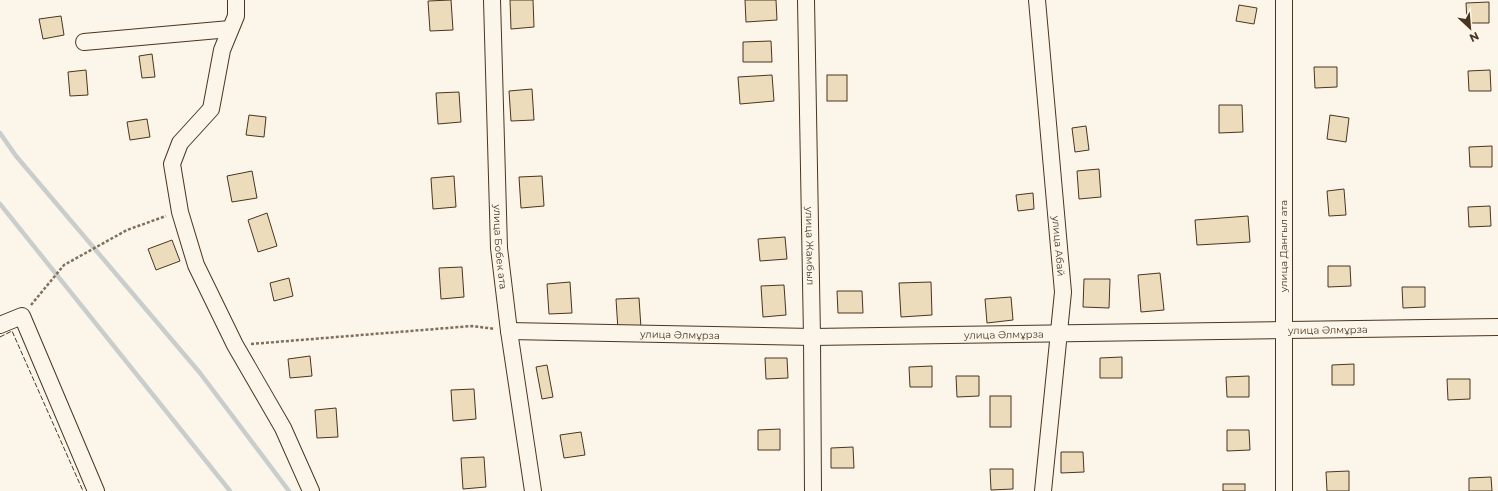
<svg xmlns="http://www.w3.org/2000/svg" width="1498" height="491" font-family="Montserrat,sans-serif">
	<rect width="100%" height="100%" fill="#fbf6e9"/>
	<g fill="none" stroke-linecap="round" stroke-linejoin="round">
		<g stroke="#c9cecd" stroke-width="4.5">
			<path d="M 0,133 L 16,156 L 200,373 L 289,491"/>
			<path d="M 0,204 L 230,491"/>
		</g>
	</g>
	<g fill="#ecdcbc" stroke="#4a3520">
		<path d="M 451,0 L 453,30 L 430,31 L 428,1 Z"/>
		<path d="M 510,0 L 533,0 L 534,27 L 511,29 Z"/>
		<path d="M 745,0 L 776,0 L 777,20 L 746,22 Z"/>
		<path d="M 1489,2 L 1489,23 L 1467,23 L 1466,3 Z"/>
		<path d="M 1239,5 L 1257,8 L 1254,24 L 1236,21 Z"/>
		<path d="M 61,16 L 64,35 L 43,39 L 39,19 Z"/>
		<path d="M 771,41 L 772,62 L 743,62 L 743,42 Z"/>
		<path d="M 152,54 L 155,77 L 142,78 L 139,56 Z"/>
		<path d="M 1314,67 L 1337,67 L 1337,87 L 1315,88 Z"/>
		<path d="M 86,70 L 88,95 L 70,96 L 68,72 Z"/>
		<path d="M 1490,70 L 1491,91 L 1469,91 L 1468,71 Z"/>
		<path d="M 772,75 L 774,101 L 740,104 L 738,77 Z"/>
		<rect x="827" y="75" width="20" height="26"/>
		<path d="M 532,89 L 534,120 L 511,121 L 509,91 Z"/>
		<path d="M 459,92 L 461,122 L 438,124 L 436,93 Z"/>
		<path d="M 1219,105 L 1242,105 L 1243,132 L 1219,133 Z"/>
		<path d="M 249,115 L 266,117 L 264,137 L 246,135 Z"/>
		<path d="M 1330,115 L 1349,118 L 1346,142 L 1327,139 Z"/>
		<path d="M 147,119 L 150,137 L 130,140 L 127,122 Z"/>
		<path d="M 1086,126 L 1089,150 L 1075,152 L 1072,128 Z"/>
		<path d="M 1492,146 L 1492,167 L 1470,167 L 1469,147 Z"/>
		<path d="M 1099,169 L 1101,197 L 1079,199 L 1077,171 Z"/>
		<path d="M 252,171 L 257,198 L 232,202 L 227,176 Z"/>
		<path d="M 454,176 L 456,207 L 433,209 L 431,178 Z"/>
		<path d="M 542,176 L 544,206 L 521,208 L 519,177 Z"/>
		<path d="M 1344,189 L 1346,215 L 1329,216 L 1327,191 Z"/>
		<path d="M 1033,193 L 1034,209 L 1018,211 L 1016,195 Z"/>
		<path d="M 1490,206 L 1491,226 L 1469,227 L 1468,207 Z"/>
		<path d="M 267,213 L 277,246 L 258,252 L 248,220 Z"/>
		<path d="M 1248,216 L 1250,242 L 1197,245 L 1195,220 Z"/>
		<path d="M 785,237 L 787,259 L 760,261 L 758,239 Z"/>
		<path d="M 172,240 L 180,261 L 156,270 L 148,249 Z"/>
		<path d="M 1328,266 L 1350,266 L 1351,286 L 1328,287 Z"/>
		<path d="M 462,267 L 464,297 L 441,299 L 439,268 Z"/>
		<path d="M 1160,273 L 1164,310 L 1141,312 L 1138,275 Z"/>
		<path d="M 289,278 L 293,296 L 274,301 L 270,283 Z"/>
		<path d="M 1084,279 L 1110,279 L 1109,308 L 1083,307 Z"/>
		<path d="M 570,282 L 572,313 L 549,314 L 547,284 Z"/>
		<path d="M 931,282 L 932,315 L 901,317 L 899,283 Z"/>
		<path d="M 784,285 L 786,315 L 763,317 L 761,286 Z"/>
		<path d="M 1402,287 L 1425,287 L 1425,307 L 1403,308 Z"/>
		<path d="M 837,291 L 862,291 L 863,313 L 838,313 Z"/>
		<path d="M 1011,297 L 1013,320 L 987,323 L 985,299 Z"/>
		<path d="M 639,298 L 641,328 L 618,330 L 616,299 Z"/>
		<path d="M 310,356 L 312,376 L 290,378 L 288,359 Z"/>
		<path d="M 1122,357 L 1122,378 L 1100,378 L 1100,358 Z"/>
		<path d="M 765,358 L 787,358 L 788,378 L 766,379 Z"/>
		<path d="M 1354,364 L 1354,385 L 1332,385 L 1332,365 Z"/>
		<path d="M 547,365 L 553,397 L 542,399 L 536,367 Z"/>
		<path d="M 932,366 L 932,387 L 910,387 L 909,367 Z"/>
		<path d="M 956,376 L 979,376 L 979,396 L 957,397 Z"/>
		<path d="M 1249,376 L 1249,397 L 1227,397 L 1226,377 Z"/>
		<path d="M 1447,379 L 1470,379 L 1470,399 L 1448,400 Z"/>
		<path d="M 474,389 L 476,419 L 453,421 L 451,390 Z"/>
		<rect x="990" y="396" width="21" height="31"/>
		<path d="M 336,408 L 338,437 L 317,438 L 315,410 Z"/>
		<path d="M 780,429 L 780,450 L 758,450 L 758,430 Z"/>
		<path d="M 1227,430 L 1249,430 L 1250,450 L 1227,451 Z"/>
		<path d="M 581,432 L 585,455 L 564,458 L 560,435 Z"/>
		<path d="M 853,447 L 854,468 L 831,468 L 831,448 Z"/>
		<path d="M 1061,452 L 1083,452 L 1084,472 L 1061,473 Z"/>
		<path d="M 484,457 L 486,487 L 463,489 L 461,458 Z"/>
		<path d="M 990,469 L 1013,469 L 1013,489 L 991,490 Z"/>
		<path d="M 1349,471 L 1349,491 L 1327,491 L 1326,472 Z"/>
		<path d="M 1491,477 L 1492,491 L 1469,491 L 1469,478 Z"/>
		<rect x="1223" y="484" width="22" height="7"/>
	</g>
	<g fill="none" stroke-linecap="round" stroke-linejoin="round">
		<g stroke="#4a3520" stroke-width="18">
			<g id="minor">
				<path d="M 236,0 L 236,16 L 222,50 L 211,109 L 180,143 L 172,164 L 180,212 L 196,265 L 235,345 L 283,428 L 311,491"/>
				<path id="s1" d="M 492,0 L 499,248 L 509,331 L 533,491"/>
				<path id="s2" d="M 806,0 L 812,337 L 813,491"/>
				<path id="s3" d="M 1037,0 L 1063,292 L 1043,491"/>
				<path d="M 1284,0 L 1284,491"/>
				<path d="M 84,42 L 230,29"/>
				<path d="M 0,325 L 22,316 L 96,491"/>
				<path id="s4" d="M 509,331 L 812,337 L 1498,327"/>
			</g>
		</g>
		<g stroke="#7f6f5c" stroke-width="2.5" stroke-dasharray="3 2" stroke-linecap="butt">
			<path d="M 31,305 L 64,265 L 127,230 L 166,216"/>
			<path d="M 251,344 L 472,326 L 495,329"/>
		</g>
		<use href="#minor" stroke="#fbf6e9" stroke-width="16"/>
		<path stroke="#4a3520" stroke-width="1" stroke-dasharray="5 2" stroke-linecap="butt" d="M 0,337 L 12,331 L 83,491"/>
	</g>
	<g text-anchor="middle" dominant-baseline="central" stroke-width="3" stroke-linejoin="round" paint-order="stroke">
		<g font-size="10" fill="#4a3520" stroke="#fbf6e9">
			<text stroke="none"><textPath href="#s2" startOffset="246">улица Жамбыл</textPath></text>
			<text stroke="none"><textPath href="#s1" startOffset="247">улица Бобек ата</textPath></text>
			<text stroke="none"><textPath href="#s3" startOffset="247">улица Абай</textPath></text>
			<text transform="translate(1283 246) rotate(-90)">улица Дангыл ата</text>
			<text stroke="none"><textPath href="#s4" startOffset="819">улица Әлмұрза</textPath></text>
			<text stroke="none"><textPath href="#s4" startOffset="495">улица Әлмұрза</textPath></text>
			<text stroke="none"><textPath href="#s4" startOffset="171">улица Әлмұрза</textPath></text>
		</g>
	</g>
	<g transform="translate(1470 28) rotate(154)" stroke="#fbf6e9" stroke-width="3" paint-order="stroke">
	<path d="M0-3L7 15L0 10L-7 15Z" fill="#4a3520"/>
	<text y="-6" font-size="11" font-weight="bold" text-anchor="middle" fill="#4a3520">N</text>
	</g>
</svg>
